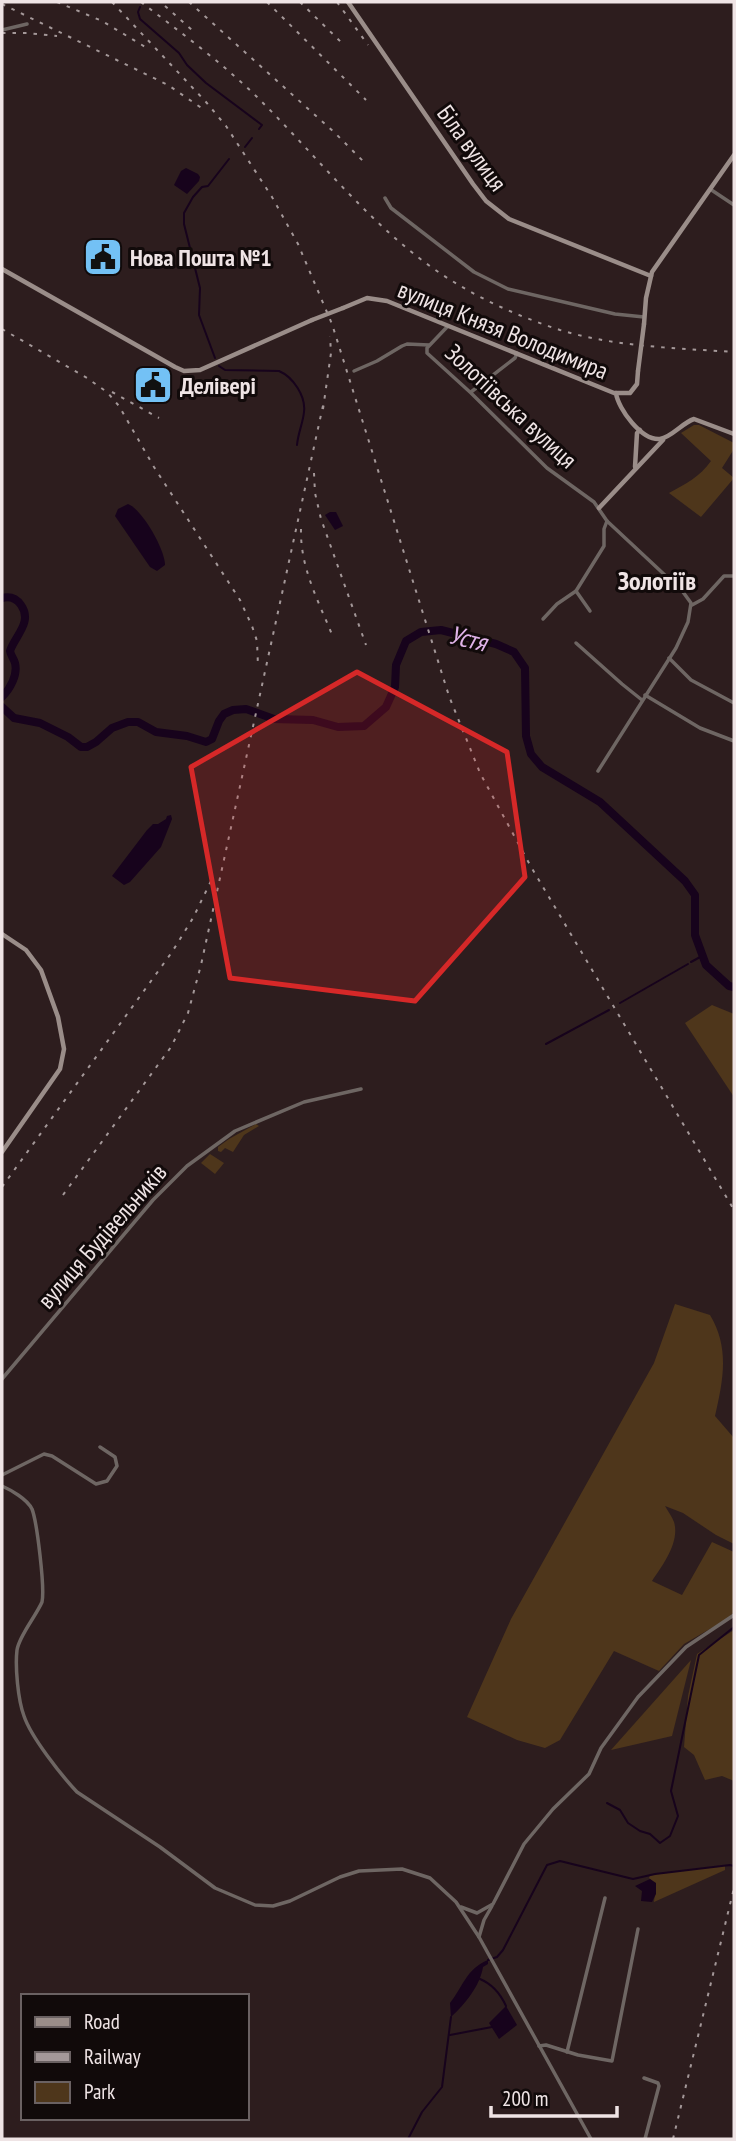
<svg xmlns="http://www.w3.org/2000/svg" width="736" height="2141" font-family="'PT Sans Narrow',sans-serif">
	<rect width="100%" height="100%" fill="#2d1d1e"/>
	<g fill="#4e361b">
		<path d="M 694,425 L 699,425 L 734,443 L 734,449 L 722,468 L 734,478 L 701,517 L 669,493 C 685,484 700,477 711,461 L 681,433 Z"/>
		<path d="M 712,1005 L 734,1014 L 734,1097 L 685,1023 Z"/>
		<path d="M 256,1124 L 259,1126 L 244,1135 L 233,1152 L 225,1148 L 221,1152 L 218,1151 L 218,1147 L 229,1139 Z"/>
		<path d="M 210,1154 L 224,1163 L 215,1174 L 201,1163 Z"/>
		<path d="M 675,1304 L 710,1315 C 730,1348 723,1381 715,1416 L 734,1438 L 734,1544 L 716,1535 L 683,1513 L 665,1506 C 668,1511 672,1517 674,1522 C 680,1542 663,1565 652,1581 L 682,1595 L 712,1542 L 734,1552 L 734,1612 L 727,1619 L 684,1644 L 659,1671 L 614,1651 L 560,1740 L 545,1748 L 517,1740 L 467,1717 L 511,1619 L 654,1363 Z"/>
		<path d="M 734,1630 L 734,1781 L 722,1776 L 705,1780 L 694,1755 L 684,1747 L 688,1696 L 697,1654 Z"/>
		<path d="M 691,1660 L 672,1736 L 611,1750 Z"/>
		<path d="M 725,1865 L 725,1870 L 654,1902 L 656,1884 L 649,1878 L 650,1875 Z"/>
	</g>
	<g fill="#17031c">
		<path d="M 186,168 L 198,174 L 200,177 L 199,181 L 187,194 L 174,185 L 181,171 Z"/>
		<path d="M 128,504 C 143,510 165,550 165,565 L 157,571 L 150,567 L 115,516 L 118,509 Z"/>
		<path d="M 330,512 L 336,512 L 343,526 L 335,530 L 325,515 Z"/>
		<path d="M 171,815 L 172,819 L 161,847 L 130,882 L 124,885 L 112,876 L 147,830 L 153,824 L 158,824 L 166,819 L 167,816 Z"/>
		<path d="M 650,1879 L 656,1883 L 656,1894 L 652,1902 L 641,1901 L 642,1891 L 635,1886 Z"/>
		<path d="M 488,1960 L 488,1964 L 483,1967 C 480,1986 465,2004 451,2017 L 450,2003 C 463,1987 466,1969 488,1960 Z"/>
		<path d="M 506,2006 L 517,2025 L 499,2039 L 489,2023 Z"/>
	</g>
	<g fill="none" stroke-linecap="round" stroke-linejoin="round">
		<g stroke="#17031c" stroke-width="2">
			<path d="M 140,7 L 138,12 L 140,19 L 179,53 L 187,65 L 206,83 L 262,125 L 259,129"/>
			<path d="M 245,147 L 252,138"/>
			<path d="M 215,358 L 199,315 L 200,288 L 184,224 L 184,213 L 193,197 L 202,187 L 208,186 L 229,159"/>
			<path d="M 219,366 L 225,370 L 279,371 C 293,377 306,396 304,412 C 303,423 298,433 297,445"/>
			<path d="M 691,962 L 702,956"/>
			<path d="M 620,1003 L 688,964"/>
			<path d="M 546,1044 L 609,1010"/>
			<path d="M 607,1803 L 620,1810 L 628,1823 L 640,1831 L 650,1834 L 660,1843 L 670,1836 L 678,1816 L 671,1791 L 699,1655 L 734,1627"/>
			<path d="M 488,1960 L 497,1957 L 503,1950 L 547,1865 L 560,1861 L 633,1879 L 655,1874 L 730,1865 L 734,1866"/>
			<path d="M 480,1979 C 492,1984 501,1995 506,2006"/>
			<path d="M 450,2035 L 492,2027"/>
			<path d="M 408,2139 L 422,2112 L 442,2087 L 451,2017"/>
		</g>
		<g stroke="#17031c" stroke-width="8">
			<path d="M 2,598 C 10,596 16,598 21,605 C 33,622 15,636 10,651 C 11,656 14,659 15,663 C 18,675 10,689 2,697"/>
			<path d="M 2,707 L 14,718 L 40,723 L 68,737 L 81,747 L 87,747 L 96,742 L 112,728 L 128,722 L 138,722 L 156,732 L 187,736 L 206,742 L 212,739 L 219,721 L 224,714 L 233,710 L 246,709 L 274,719 L 313,720 L 338,727 L 364,726 L 386,707 L 395,687 L 396,665 L 406,641 L 421,632 L 441,630 L 496,644 L 514,652 L 525,668 L 526,736 L 531,754 L 542,767 L 600,802 L 685,881 L 695,895 L 695,935 L 706,965 L 729,986 L 734,987"/>
		</g>
		<g stroke="#6e6663" stroke-width="3.5">
			<path d="M 2,30 L 27,24"/>
			<path d="M 710,189 L 734,205"/>
			<path d="M 385,198 L 391,208 L 474,272 L 508,289 L 615,314 L 644,317"/>
			<path d="M 448,326 L 427,348 L 427,353 L 471,393 L 547,468 L 594,502 L 607,521 L 683,592 L 691,603 L 688,622 L 676,648 L 598,771"/>
			<path d="M 354,371 L 377,361 L 402,346 L 407,344 L 429,345"/>
			<path d="M 471,392 L 515,358 L 517,353"/>
			<path d="M 576,591 L 590,611"/>
			<path d="M 692,605 L 703,599 L 724,576 L 734,576"/>
			<path d="M 543,619 L 557,604 L 576,591 L 604,546 L 604,529 L 607,521"/>
			<path d="M 576,643 L 622,684 L 642,700"/>
			<path d="M 669,658 L 691,680 L 734,703"/>
			<path d="M 645,695 L 700,728 L 734,741"/>
			<path d="M 2,1379 L 153,1200 L 187,1166 L 235,1131 L 304,1102 L 361,1089"/>
			<path d="M 2,1475 L 44,1454 L 52,1456 L 96,1484 L 107,1481 L 117,1466 L 115,1457 L 100,1447"/>
			<path d="M 2,1486 C 11,1490 27,1499 32,1509 C 37,1522 45,1588 42,1602 C 36,1616 19,1636 17,1650 C 15,1667 18,1700 24,1716 C 31,1737 61,1775 77,1792 L 160,1847 L 215,1888 L 255,1905 L 273,1906 L 290,1901 L 340,1877 L 359,1871 L 402,1869 L 430,1878 L 456,1902 L 479,1937 L 591,2139"/>
			<path d="M 461,1907 L 477,1913 L 493,1904 L 524,1844 L 553,1809 L 589,1774 L 601,1748 L 638,1697 L 686,1647 L 734,1615"/>
			<path d="M 479,1937 L 484,1920 L 492,1906"/>
			<path d="M 539,2046 L 546,2045 L 578,2055 L 612,2061 L 638,1929"/>
			<path d="M 567,2052 L 605,1898"/>
			<path d="M 644,2078 L 658,2083 L 659,2086 L 645,2139"/>
		</g>
		<g stroke="#9a8d89" stroke-width="4.5">
			<path d="M 348,2 L 473,184 L 486,201 L 509,219 L 651,276"/>
			<path d="M 2,269 L 175,367 L 184,371 L 200,370 L 312,320"/>
			<path d="M 343,308 L 367,298 L 387,301 L 614,393 L 630,393 L 637,384 L 638,371"/>
			<path d="M 644,324 L 646,298 L 652,272 L 734,155"/>
			<path d="M 616,393 C 618,409 642,441 660,439 C 672,437 682,423 694,419 L 734,434"/>
			<path d="M 635,467 L 637,433 L 640,430"/>
			<path d="M 599,508 L 663,440"/>
			<path d="M 2,934 L 26,950 L 41,970 L 58,1017 L 64,1049 L 60,1069 L 2,1152"/>
		</g>
		<g stroke="#a49899" stroke-width="2" stroke-dasharray="3.5 7" stroke-linecap="butt">
			<path d="M 57,2 L 102,21 L 147,48"/>
			<path d="M 112,2 L 206,102 L 226,126 L 272,197 L 298,244 L 332,324 L 449,696 L 480,773 L 530,865 L 734,1210"/>
			<path d="M 141,2 C 180,32 221,62 256,96 C 311,150 361,214 423,261 C 464,292 511,314 560,330 C 616,347 676,348 734,352"/>
			<path d="M 189,2 L 334,132 L 363,161"/>
			<path d="M 267,2 L 366,100"/>
			<path d="M 300,2 L 343,44"/>
			<path d="M 337,2 L 368,45"/>
			<path d="M 2,4 L 168,85 L 203,109"/>
			<path d="M 165,6 L 192,30"/>
			<path d="M 2,33 L 27,33 L 57,36"/>
			<path d="M 2,329 L 87,378 L 107,392 L 119,406 L 154,467 L 240,600 L 252,626 L 257,641 L 258,666"/>
			<path d="M 112,392 L 159,418"/>
			<path d="M 323,409 L 331,353 L 330,336"/>
			<path d="M 314,473 L 315,493 L 321,519 L 366,645"/>
			<path d="M 301,529 C 300,568 319,602 333,637"/>
			<path d="M 2,1187 L 172,952 L 193,918 L 211,881"/>
			<path d="M 63,1195 L 171,1047 L 188,1013 L 201,965 L 324,401"/>
			<path d="M 673,2139 L 734,1888"/>
		</g>
		<g stroke="#9a8d89" stroke-width="4.5">
			<path d="M 312,320 L 343,308"/>
			<path d="M 638,371 L 644,324"/>
		</g>
	</g>
	<path fill="#d62828" fill-opacity="0.2" stroke="#d62828" stroke-width="5" stroke-linejoin="round" d="M 357,672 L 507,752 L 525,877 L 415,1001 L 230,978 L 191,767 Z"/>
	<defs>
		<g id="civic-square" transform="scale(2.0125)"><rect x="-9" y="-9" width="18" height="18" rx="4" fill="#73c1f5" stroke="#110a0a"/><path d="M-.6-6.5H3V-4.5H.6V-3L4-1V1h2V6H-6V1h2V-1L-.6-3ZM-1.2 2.5V6h2.4V2.5Z" fill="#111"/></g>
	</defs>
	<g fill-rule="evenodd">
		<use href="#civic-square" x="103" y="257"/>
		<use href="#civic-square" x="153" y="385"/>
	</g>
	<g text-anchor="middle" dominant-baseline="central" stroke-width="6" stroke-linejoin="round" paint-order="stroke">
		<g font-size="24" fill="#efe4e5" stroke="#110a0a">
			<text transform="translate(472 148) rotate(54)">Біла вулиця</text>
			<text transform="translate(503 330) rotate(22)">вулиця Князя Володимира</text>
			<text transform="translate(511 406) rotate(43)">Золотіївська вулиця</text>
			<text transform="translate(102 1236) rotate(-49)">вулиця Будівельників</text>
		</g>
		<g font-size="24" font-weight="bold" fill="#efe4e5" stroke="#110a0a" text-anchor="start">
			<text x="130" y="257">Нова Пошта №1</text>
			<text x="180" y="385">Делівері</text>
		</g>
		<g font-size="26" font-weight="bold" fill="#efe4e5" stroke="#110a0a">
			<text x="657" y="580">Золотіїв</text>
		</g>
		<g font-size="26" font-style="italic" fill="#e0b3e9" stroke="#110a0a">
			<text transform="translate(468 638) rotate(14)">Устя</text>
		</g>
	</g>
	<rect width="736" height="2141" fill="none" stroke="#efe4e5" stroke-width="7"/>
	<rect x="21" y="1994" width="228" height="126" fill="#110a0a" stroke="#6a6162" stroke-width="2"/>
	<rect x="35" y="2017" width="35" height="10" fill="#9a8d89" stroke="#6a6162" stroke-width="2"/>
	<text x="84" y="2029" font-size="21" fill="#efe4e5">Road</text>
	<rect x="35" y="2052" width="35" height="10" fill="#a49899" stroke="#6a6162" stroke-width="2"/>
	<text x="84" y="2064" font-size="21" fill="#efe4e5">Railway</text>
	<rect x="35" y="2082" width="35" height="21" fill="#4e361b" stroke="#6a6162" stroke-width="2"/>
	<text x="84" y="2099" font-size="21" fill="#efe4e5">Park</text>
	<path d="M491 2106v10h126v-10" fill="none" stroke="#efe4e5" stroke-width="3.5"/>
	<text x="502" y="2106" font-size="21" fill="#efe4e5" stroke="#110a0a" stroke-width="5" paint-order="stroke">200 m</text>
</svg>
